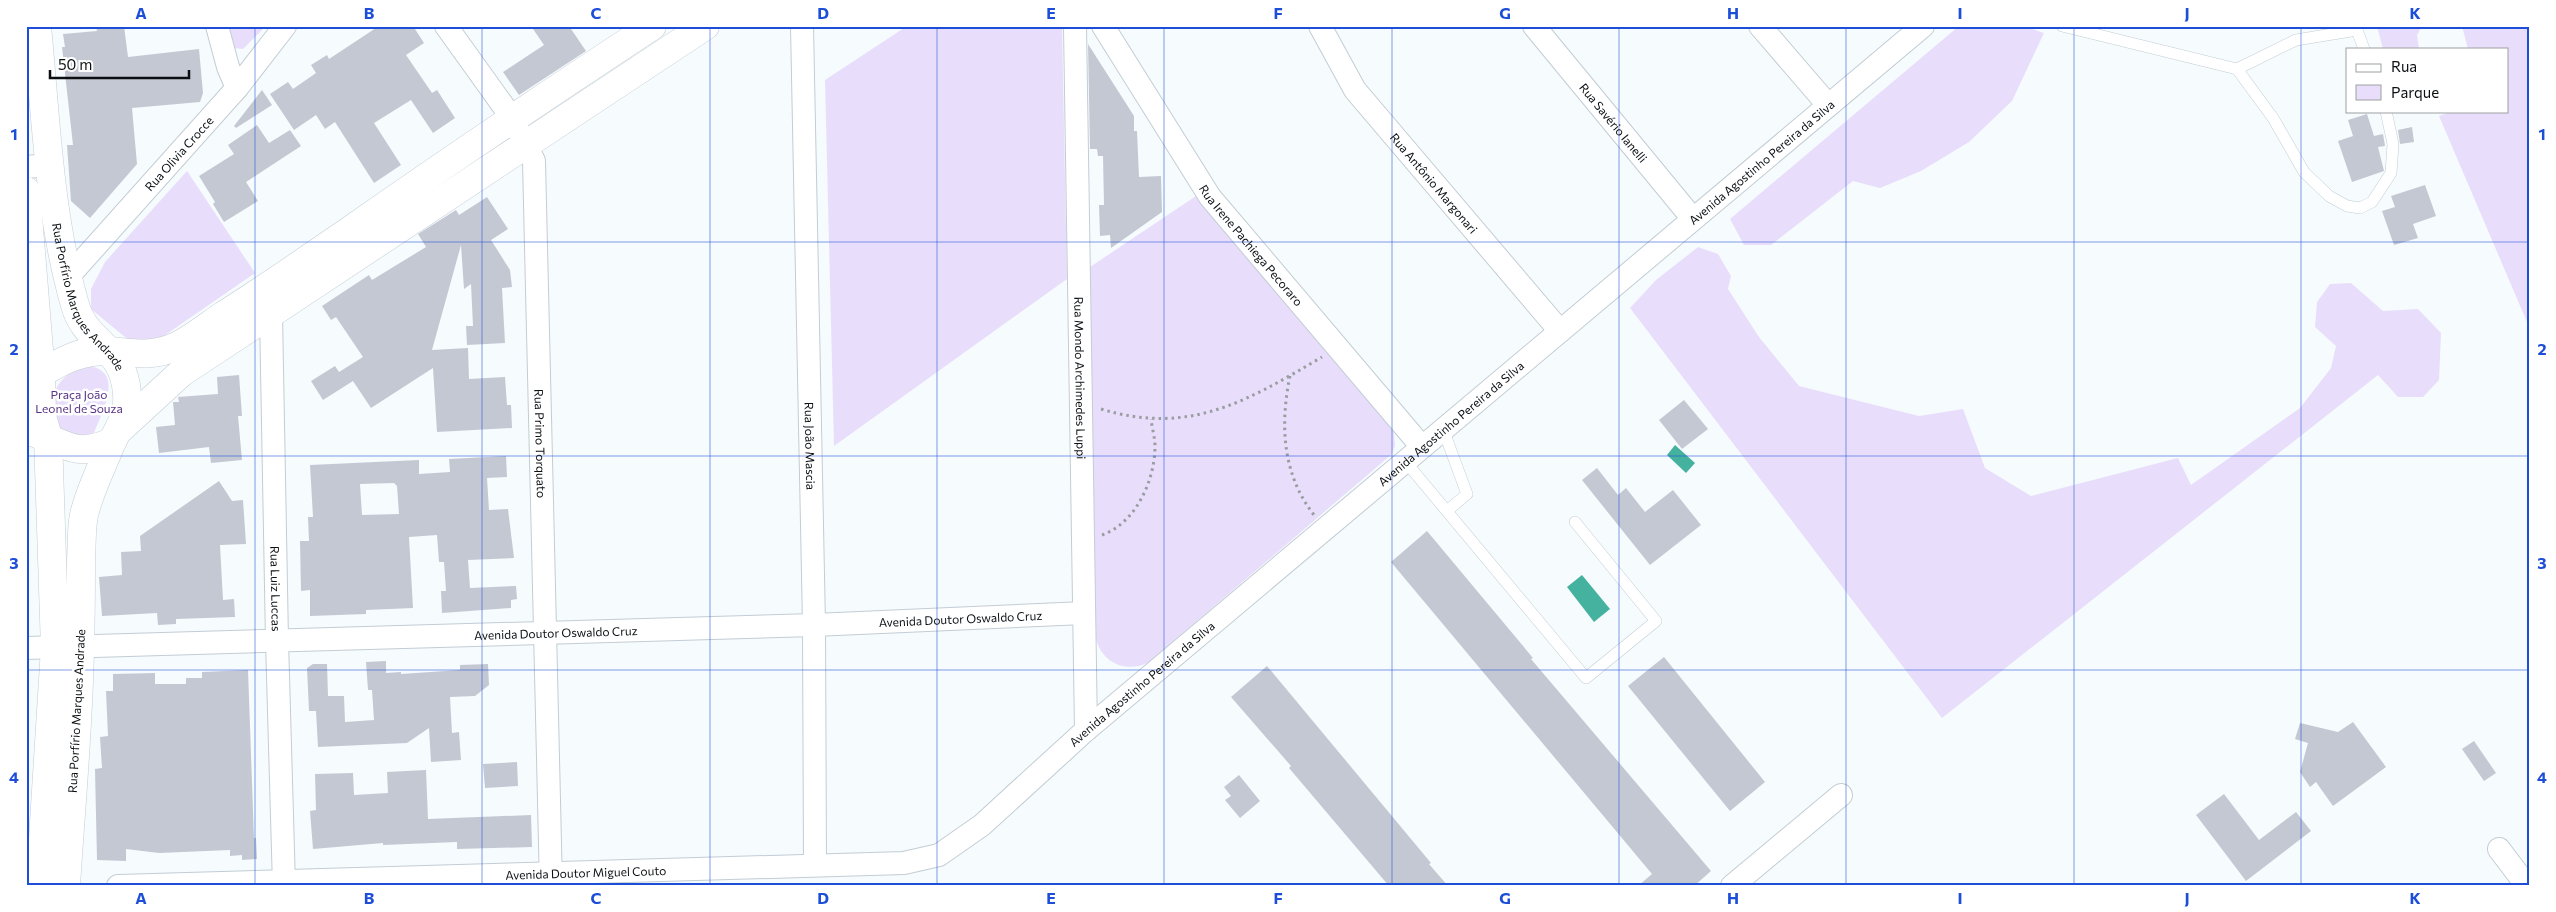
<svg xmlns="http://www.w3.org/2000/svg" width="2556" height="912" font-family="Commissioner,sans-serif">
	<rect width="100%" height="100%" fill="#f6fbfe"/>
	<g fill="#e8defb">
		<path d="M 227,26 L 266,26 L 243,49 L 234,48 Z"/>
		<path d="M 907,26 L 1062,26 L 1067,279 L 834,446 L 825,80 Z"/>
		<path d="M 1959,26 L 2023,26 L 2044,33 L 2012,101 L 1969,142 L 1921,171 L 1880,188 L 1853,181 L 1771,245 L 1744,245 L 1730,219 Z"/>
		<path d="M 2377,26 L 2422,26 L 2417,35 L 2419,49 L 2383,49 Z"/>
		<path d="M 2462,26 L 2530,26 L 2530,329 L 2439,116 L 2454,111 L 2507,111 L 2507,49 L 2468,49 Z"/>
		<path d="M 187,171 L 255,273 L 158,340 L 131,342 L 91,309 L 91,289 L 105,262 Z"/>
		<path d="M 1199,194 L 1393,425 L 1395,445 L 1392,454 L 1149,662 C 1127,674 1101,663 1096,638 L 1090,267 Z"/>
		<path d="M 1698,247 L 1718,254 L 1731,276 L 1728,289 L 1759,337 L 1799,386 L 1919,416 L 1963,409 L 1985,468 L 2031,496 L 2178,458 L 2191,485 L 2300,408 L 2331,368 L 2336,346 L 2315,327 L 2317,302 L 2330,284 L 2351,283 L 2383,311 L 2418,309 L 2441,333 L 2439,380 L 2423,397 L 2398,397 L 2378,375 L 1942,718 L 1630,308 L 1656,280 Z"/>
		<path d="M 84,366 C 130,367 99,419 90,442 C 82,439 71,437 64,432 C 38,410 55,376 84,366 Z"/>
	</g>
	<g fill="#45b2a0">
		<path d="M 1675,445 L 1695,463 L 1686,473 L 1667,455 Z"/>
		<path d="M 1582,575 L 1610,609 L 1594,622 L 1567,587 Z"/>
	</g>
	<g fill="#c4c8d3" fill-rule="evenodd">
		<path d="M 96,26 L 124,26 L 128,57 L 199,49 L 203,93 L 200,102 L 132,108 L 137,164 L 90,218 L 71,201 L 67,145 L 73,145 L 62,47 L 65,47 L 63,34 L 97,31 Z"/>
		<path d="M 379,26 L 413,26 L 424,43 L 406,55 L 432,93 L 437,90 L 455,118 L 433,133 L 411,100 L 374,123 L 401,165 L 374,183 L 335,122 L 325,129 L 316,115 L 294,130 L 270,94 L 288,82 L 293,89 L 316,73 L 311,65 L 327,55 L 329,59 Z"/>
		<path d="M 531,26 L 569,26 L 586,51 L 519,95 L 503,72 L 544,45 Z"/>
		<path d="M 1088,44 L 1134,116 L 1134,131 L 1137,131 L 1139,177 L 1161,176 L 1162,212 L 1111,248 L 1110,235 L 1100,236 L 1099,205 L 1104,205 L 1103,156 L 1098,156 L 1097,149 L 1090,149 Z"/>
		<path d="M 262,90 L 272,105 L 236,128 L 234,126 Z"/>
		<path d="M 2367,114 L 2374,136 L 2383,134 L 2385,146 L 2378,147 L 2384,171 L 2352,182 L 2338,141 L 2353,136 L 2348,120 Z"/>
		<path d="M 257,125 L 269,143 L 290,130 L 301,146 L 246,182 L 258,201 L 224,222 L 213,204 L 215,202 L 199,176 L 234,154 L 228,145 Z"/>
		<path d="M 2412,127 L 2414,142 L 2400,144 L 2398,130 Z"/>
		<path d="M 2425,185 L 2436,216 L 2413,224 L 2418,238 L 2394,245 L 2382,211 L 2395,207 L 2391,196 Z"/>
		<path d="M 487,197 L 508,229 L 491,240 L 510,270 L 512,287 L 502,288 L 505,343 L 467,345 L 466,326 L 473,326 L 471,284 L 464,289 L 461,245 L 432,350 L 468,348 L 469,379 L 505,377 L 507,405 L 511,405 L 512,428 L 437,432 L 433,368 L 371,408 L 353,381 L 323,400 L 311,381 L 335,366 L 339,372 L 363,357 L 336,317 L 331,320 L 322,306 L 369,275 L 372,280 L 426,247 L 418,234 L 456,210 L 459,215 Z"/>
		<path d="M 239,375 L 242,416 L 238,416 L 242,460 L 211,463 L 209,447 L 159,453 L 156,427 L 175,425 L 173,402 L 179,402 L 178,397 L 218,394 L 217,377 Z"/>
		<path d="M 1684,400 L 1708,429 L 1682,449 L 1659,420 Z"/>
		<path d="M 506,456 L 507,477 L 487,478 L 489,510 L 508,509 L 514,558 L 468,560 L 470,588 L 516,586 L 517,599 L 511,600 L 511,608 L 442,613 L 441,591 L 446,591 L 444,562 L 439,562 L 437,535 L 409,537 L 413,608 L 366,610 L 366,614 L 310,616 L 310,590 L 301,591 L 300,541 L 309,541 L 308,517 L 313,517 L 310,465 L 419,460 L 419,474 L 450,472 L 449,459 ZM 394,483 L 397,486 L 399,514 L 362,515 L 360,484 Z"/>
		<path d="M 1597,468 L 1618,495 L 1626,488 L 1645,512 L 1673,490 L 1701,525 L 1650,565 L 1582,480 Z"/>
		<path d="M 219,481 L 232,501 L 243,500 L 246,544 L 220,545 L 223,600 L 234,599 L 235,617 L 176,619 L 176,624 L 158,625 L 157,613 L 102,616 L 99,577 L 122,575 L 121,552 L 141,551 L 140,536 Z"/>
		<path d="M 1427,531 L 1533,658 L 1531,659 L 1711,871 L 1694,886 L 1638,886 L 1652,874 L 1391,562 Z"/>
		<path d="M 1664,657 L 1765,782 L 1730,811 L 1628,686 Z"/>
		<path d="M 386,661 L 386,673 L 401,672 L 401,674 L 460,670 L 460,665 L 488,664 L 489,685 L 475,696 L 450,697 L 452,733 L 459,732 L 461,760 L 431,762 L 429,728 L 407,743 L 318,747 L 316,711 L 309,711 L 307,668 L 313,664 L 327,664 L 328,696 L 344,696 L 345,722 L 374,720 L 372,690 L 368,690 L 366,662 Z"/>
		<path d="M 1267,666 L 1431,863 L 1429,864 L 1448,886 L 1389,886 L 1289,768 L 1291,766 L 1231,697 Z"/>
		<path d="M 248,670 L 254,838 L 256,838 L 257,859 L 242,860 L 242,855 L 230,856 L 230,850 L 159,853 L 126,849 L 126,861 L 97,860 L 95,769 L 102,768 L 100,737 L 108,736 L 106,691 L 113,691 L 113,674 L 155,673 L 155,684 L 186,684 L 186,678 L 202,678 L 202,672 Z"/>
		<path d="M 2353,722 L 2386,767 L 2333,806 L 2316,782 L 2310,787 L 2300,772 L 2308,743 L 2295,739 L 2300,723 L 2338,732 Z"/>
		<path d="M 2474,741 L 2496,773 L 2484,781 L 2462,749 Z"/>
		<path d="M 517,762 L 518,786 L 485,788 L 483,764 Z"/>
		<path d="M 426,770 L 428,819 L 531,815 L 532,847 L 457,849 L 457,842 L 383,845 L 383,843 L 313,849 L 310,811 L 316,810 L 315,774 L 353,773 L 354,795 L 388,793 L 387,772 Z"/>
		<path d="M 1239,775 L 1260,801 L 1240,818 L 1225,800 L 1231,796 L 1224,787 Z"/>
		<path d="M 2224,794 L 2259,840 L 2296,812 L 2311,831 L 2246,881 L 2196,815 Z"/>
	</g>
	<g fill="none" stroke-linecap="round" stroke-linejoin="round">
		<g stroke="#c2cdd4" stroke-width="12">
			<g id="lane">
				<path d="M 2062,26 L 2237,69 L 2296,40 L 2357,30 L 2364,49"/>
				<path d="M 2237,69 L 2273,118 L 2304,172 L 2329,196 L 2347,206 L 2360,208 L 2372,202 L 2391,173 L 2393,144 L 2386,111"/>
				<path d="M 1443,429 L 1467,494 L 1447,511"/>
				<path d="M 1405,461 L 1586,678 L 1656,621 L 1575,522"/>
			</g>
		</g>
		<g stroke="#c2cdd4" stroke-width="24">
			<g id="street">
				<path d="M 217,26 L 228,67 L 237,88"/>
				<path id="s1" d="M 446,26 L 512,118 L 534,161 L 551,886"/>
				<path id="s2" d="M 802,26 L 814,625 L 815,865"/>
				<path id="s3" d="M 1075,26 L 1086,730"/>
				<path id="s4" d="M 1103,26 L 1210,197 L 1422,447"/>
				<path id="s5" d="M 1320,26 L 1355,90 L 1560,331"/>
				<path id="s6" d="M 1534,26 L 1693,219"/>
				<path d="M 1760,26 L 1828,105"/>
				<path d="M 26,167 L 50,165"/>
				<path id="s7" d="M 68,277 L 237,88 L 285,26"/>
				<path id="s8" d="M 265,301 L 271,314 L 277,641 L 284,886"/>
				<path id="s9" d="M 26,648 L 814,625 L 1084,613"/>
				<path d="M 2499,849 L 2527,886"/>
				<path id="s10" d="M 118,886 L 904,863 L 939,855 L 982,825 L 1086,730 L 1923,26"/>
				<path d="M 1732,886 L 1841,795"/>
			</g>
		</g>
		<g stroke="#c2cdd4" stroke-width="29">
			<g id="secondary">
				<path id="s11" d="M 37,26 C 46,119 49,215 75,305 C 86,345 124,345 127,394 C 129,414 119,427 111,444 C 102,467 89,492 84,515 C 81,529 82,546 81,560 C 81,588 81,617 80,645 C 79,725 71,806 66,886"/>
				<path d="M 26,191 L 41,374 L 42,416 L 48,437 L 55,648 L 40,886"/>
				<path d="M 26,379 C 50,371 66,355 92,352 C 123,348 145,361 177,346 C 193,338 209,325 224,315 C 267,288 308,259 349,231 C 449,161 550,93 652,26"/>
				<path d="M 120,429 L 181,373 L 705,26"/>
				<path d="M 32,432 C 67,444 74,458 112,442"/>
			</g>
		</g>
		<g stroke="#999da0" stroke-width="3" stroke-dasharray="2.5 4" stroke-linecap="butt">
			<path d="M 1290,376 C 1280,424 1282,474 1314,515"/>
			<path d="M 1101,409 C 1190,436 1247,401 1322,357"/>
			<path d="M 1102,535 C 1136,523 1155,480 1155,446 C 1155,438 1152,428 1151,419"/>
		</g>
		<use href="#lane" stroke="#fff" stroke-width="11"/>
		<use href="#street" stroke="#fff" stroke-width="22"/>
		<use href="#secondary" stroke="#fff" stroke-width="28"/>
	</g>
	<path fill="none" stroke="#1d4ed8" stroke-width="1" stroke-opacity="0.55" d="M 255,26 L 255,886M 482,26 L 482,886M 710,26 L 710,886M 937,26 L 937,886M 1164,26 L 1164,886M 1392,26 L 1392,886M 1619,26 L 1619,886M 1846,26 L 1846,886M 2074,26 L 2074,886M 2301,26 L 2301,886M 26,242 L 2530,242M 26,456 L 2530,456M 26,670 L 2530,670"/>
	<g text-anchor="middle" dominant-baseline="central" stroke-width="5" stroke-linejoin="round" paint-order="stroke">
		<g font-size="12" fill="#0b0f12" stroke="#fff">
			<text stroke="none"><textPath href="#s6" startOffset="125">Rua Savério Ianelli</textPath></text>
			<text stroke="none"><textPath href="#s7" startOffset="166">Rua Olivia Crocce</textPath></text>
			<text stroke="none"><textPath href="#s10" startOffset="1898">Avenida Agostinho Pereira da Silva</textPath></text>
			<text stroke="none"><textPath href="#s5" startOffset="195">Rua Antônio Margonari</textPath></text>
			<text stroke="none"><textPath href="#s4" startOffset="265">Rua Irene Pachiega Pecoraro</textPath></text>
			<text stroke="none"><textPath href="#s11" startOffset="280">Rua Porfírio Marques Andrade</textPath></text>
			<text stroke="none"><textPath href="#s3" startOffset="352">Rua Mondo Archimedes Luppi</textPath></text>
			<text stroke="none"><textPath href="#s10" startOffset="1492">Avenida Agostinho Pereira da Silva</textPath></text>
			<text stroke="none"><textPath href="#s1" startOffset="444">Rua Primo Torquato</textPath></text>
			<text stroke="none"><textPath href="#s2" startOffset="420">Rua João Mascia</textPath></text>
			<text stroke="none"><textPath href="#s8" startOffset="289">Rua Luiz Luccas</textPath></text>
			<text stroke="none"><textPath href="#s9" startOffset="935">Avenida Doutor Oswaldo Cruz</textPath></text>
			<text stroke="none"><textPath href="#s9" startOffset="530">Avenida Doutor Oswaldo Cruz</textPath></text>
			<text stroke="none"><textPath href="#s10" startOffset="1088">Avenida Agostinho Pereira da Silva</textPath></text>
			<text transform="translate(76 711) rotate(-87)">Rua Porfírio Marques Andrade</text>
			<text stroke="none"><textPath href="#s10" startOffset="468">Avenida Doutor Miguel Couto</textPath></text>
		</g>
		<g font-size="12" fill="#573284" stroke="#fff">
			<text x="79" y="394">Praça João<tspan x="79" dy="14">Leonel de Souza</tspan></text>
		</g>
	</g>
	<rect width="2556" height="912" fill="none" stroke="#ffffff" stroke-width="55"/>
	<rect x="2346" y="48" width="162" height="65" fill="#ffffff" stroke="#9d9fa0"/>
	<rect x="2356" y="64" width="25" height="8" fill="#ffffff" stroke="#9d9fa0"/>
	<text x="2391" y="72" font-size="15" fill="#0b0f12">Rua</text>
	<rect x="2356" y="85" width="25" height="15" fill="#e8defb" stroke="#9d9fa0"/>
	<text x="2391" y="98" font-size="15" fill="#0b0f12">Parque</text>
	<path d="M50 70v8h139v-8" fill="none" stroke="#0b0f12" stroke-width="2.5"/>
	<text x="58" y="70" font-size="15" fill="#0b0f12" stroke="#ffffff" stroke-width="4" paint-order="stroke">50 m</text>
	<rect x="28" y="28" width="2500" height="856" fill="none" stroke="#1d4ed8" stroke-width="2"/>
	<g font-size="16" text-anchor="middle" font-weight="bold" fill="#1d4ed8">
		<text x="141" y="19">A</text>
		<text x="369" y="19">B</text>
		<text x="596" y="19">C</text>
		<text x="823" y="19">D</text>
		<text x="1051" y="19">E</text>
		<text x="1278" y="19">F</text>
		<text x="1505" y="19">G</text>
		<text x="1733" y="19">H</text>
		<text x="1960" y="19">I</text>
		<text x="2187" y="19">J</text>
		<text x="2415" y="19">K</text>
		<text x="14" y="140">1</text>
		<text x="2542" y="140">1</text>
		<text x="14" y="355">2</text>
		<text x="2542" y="355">2</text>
		<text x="14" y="569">3</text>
		<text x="2542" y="569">3</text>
		<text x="14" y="783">4</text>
		<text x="2542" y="783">4</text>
		<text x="141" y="904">A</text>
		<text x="369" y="904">B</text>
		<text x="596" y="904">C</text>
		<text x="823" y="904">D</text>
		<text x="1051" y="904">E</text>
		<text x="1278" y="904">F</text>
		<text x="1505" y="904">G</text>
		<text x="1733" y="904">H</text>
		<text x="1960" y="904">I</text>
		<text x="2187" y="904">J</text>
		<text x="2415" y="904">K</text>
	</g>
</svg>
